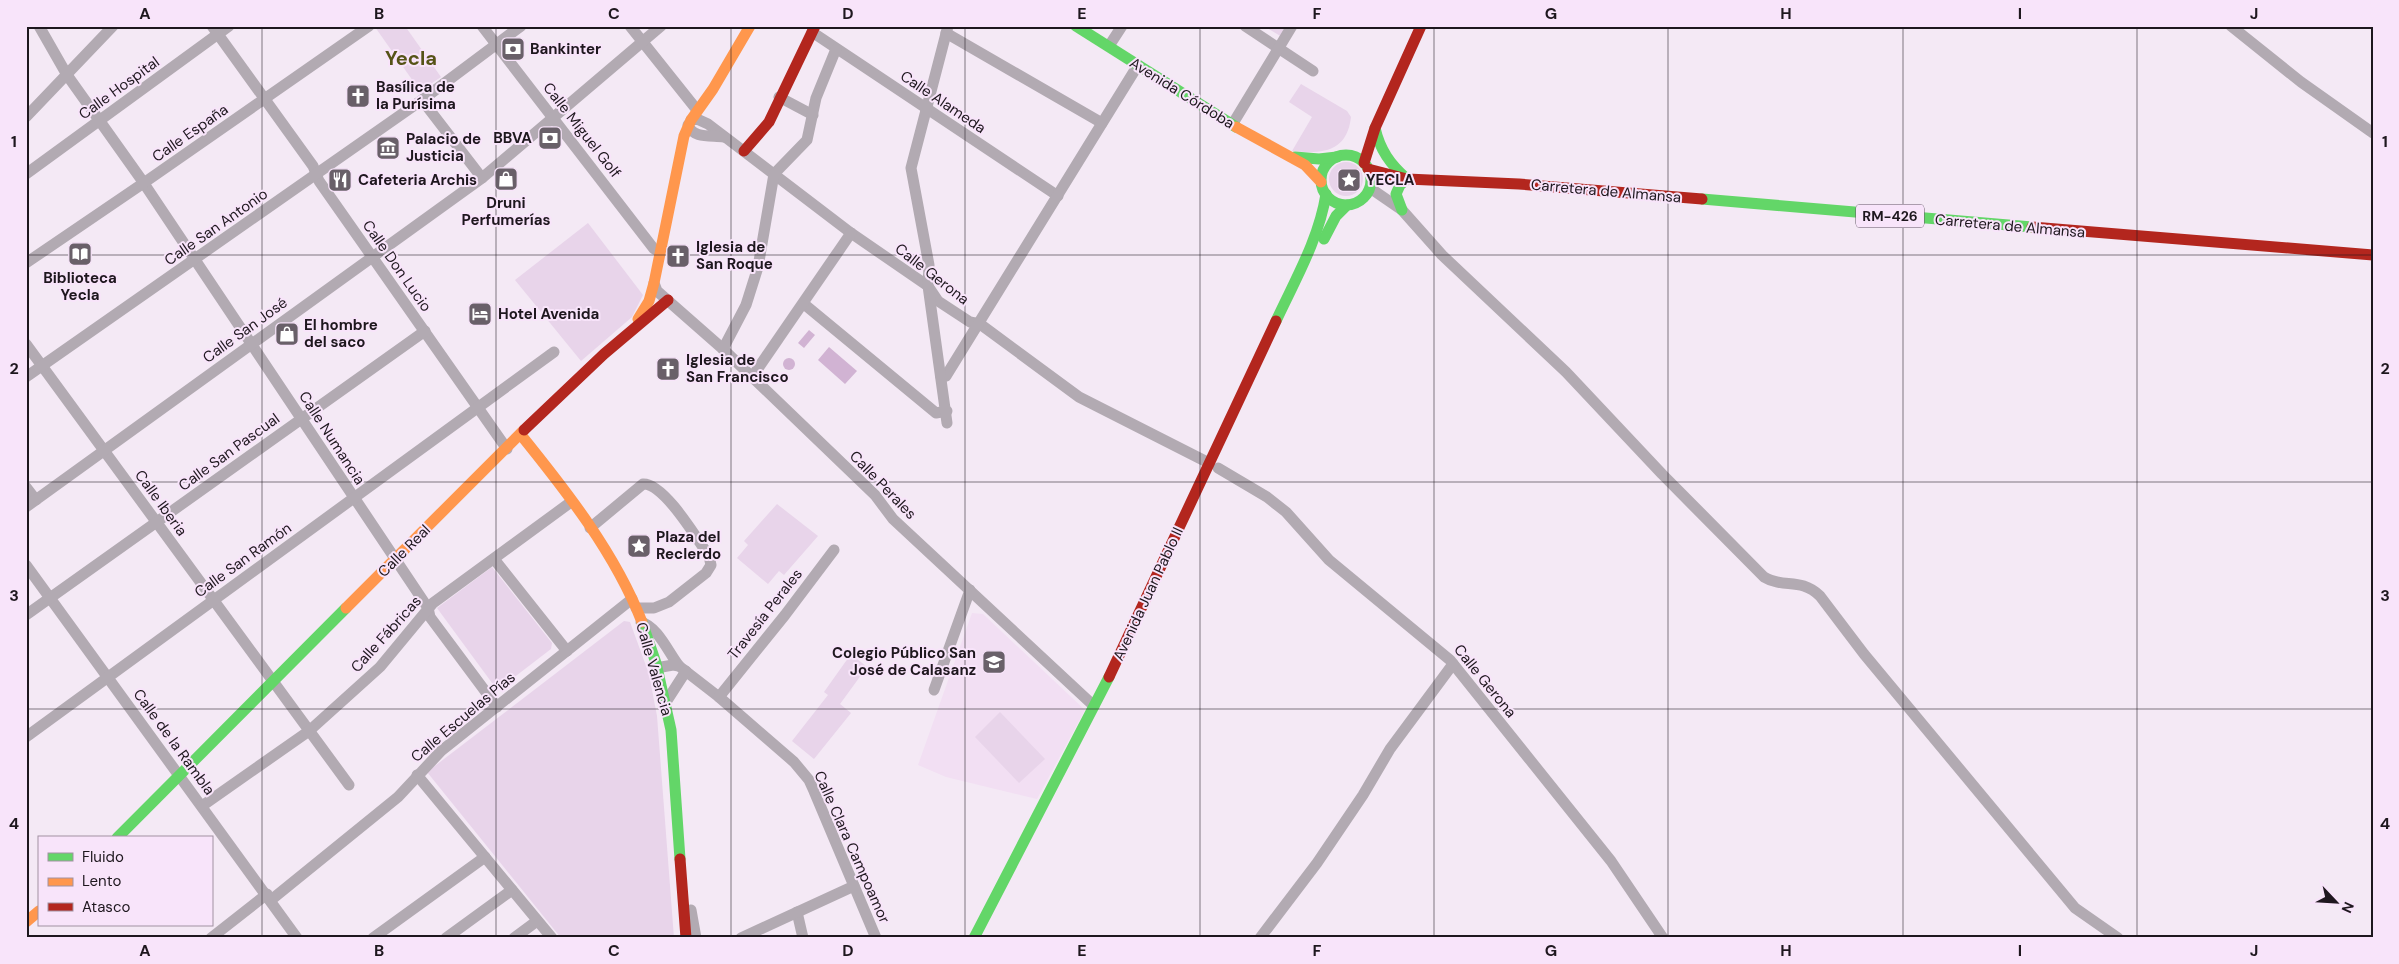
<svg xmlns="http://www.w3.org/2000/svg" width="2399" height="964" font-family="'DM Sans',sans-serif">
	<rect width="100%" height="100%" fill="#f4e9f5"/>
	<path fill="#f2dff3" d="M 972,613 L 983,614 L 1085,710 L 1037,799 L 946,777 L 918,765 Z"/>
	<g fill="#e8d4ea">
		<path d="M 376,26 L 405,26 L 441,77 L 420,91 L 375,27 Z"/>
		<path d="M 1264,26 L 1288,26 L 1282,37 Z"/>
		<path d="M 1301,84 L 1347,111 L 1351,117 C 1347,153 1321,154 1292,151 L 1312,117 L 1289,102 Z"/>
		<circle cx="1346" cy="179" r="17"/>
		<path d="M 588,223 L 643,295 L 632,317 L 581,361 L 515,280 Z"/>
		<path d="M 777,504 L 818,536 L 784,575 L 779,571 L 768,584 L 737,558 L 748,545 L 744,541 Z"/>
		<path d="M 492,567 L 552,643 L 551,649 L 500,688 L 495,687 L 437,608 Z"/>
		<path d="M 624,621 L 630,622 L 649,674 L 657,716 L 674,938 L 561,938 L 427,772 Z"/>
		<path d="M 851,654 L 867,667 L 840,704 L 851,713 L 814,759 L 792,741 L 828,695 L 824,692 Z"/>
		<path d="M 1000,712 L 1045,759 L 1019,783 L 975,737 Z"/>
	</g>
	<g fill="#d1b3d3">
		<path d="M 809,330 L 815,335 L 804,348 L 798,343 Z"/>
		<path d="M 829,347 L 857,371 L 845,384 L 818,360 Z"/>
		<circle cx="789" cy="364" r="6"/>
	</g>
	<g fill="none" stroke-linecap="round" stroke-linejoin="round">
		<g stroke="#b2aab2" stroke-width="11">
			<path d="M 39,26 L 67,75 L 141,179 L 428,608 L 430,617 L 497,707"/>
			<path d="M 212,26 L 313,166 L 319,181 L 507,449"/>
			<path d="M 482,26 L 654,249 L 660,250"/>
			<path d="M 630,26 L 697,110"/>
			<path d="M 1245,26 L 1313,71"/>
			<path d="M 2231,26 L 2301,82 L 2373,133"/>
			<path d="M 812,32 L 1058,196"/>
			<path d="M 946,33 L 1102,123"/>
			<path d="M 1109,46 L 1122,26"/>
			<path d="M 779,97 L 813,115"/>
			<path d="M 422,100 L 482,178"/>
			<path d="M 26,117 L 113,26"/>
			<path d="M 691,120 L 697,119 L 708,124 L 851,233 L 928,286 L 938,301 L 970,322 L 980,324 L 1079,397 L 1209,463"/>
			<path d="M 688,125 C 693,139 712,135 724,137"/>
			<path d="M 1232,125 L 1292,26"/>
			<path d="M 26,174 L 229,26"/>
			<path d="M 1370,188 L 1402,210 L 1442,255 L 1566,372 L 1662,474 L 1764,577 C 1784,589 1800,577 1820,596 L 1864,654 L 2075,908 L 2118,938"/>
			<path d="M 26,263 L 148,180 L 369,26"/>
			<path d="M 654,283 L 657,291 L 723,349 L 875,495 L 893,519 L 1094,706"/>
			<path d="M 804,304 L 936,413 L 947,411"/>
			<path d="M 26,344 L 349,785"/>
			<path d="M 723,349 L 746,305 L 758,267 L 774,174 L 807,140 L 816,98 L 836,49"/>
			<path d="M 26,377 L 422,100 L 521,26"/>
			<path d="M 752,377 L 851,233"/>
			<path d="M 941,377 L 946,376 L 1138,65"/>
			<path d="M 947,423 L 928,286 L 929,265 L 911,168 L 948,26"/>
			<path d="M 1218,468 L 1267,497 L 1286,512 L 1329,560 L 1450,660 L 1611,861 L 1663,938"/>
			<path d="M 26,487 L 36,500"/>
			<path d="M 26,507 L 482,178 L 661,26"/>
			<path d="M 590,528 L 643,484 C 664,483 697,539 709,556 L 711,565 L 706,573 L 669,602 L 654,608 L 636,608"/>
			<path d="M 494,559 L 567,651"/>
			<path d="M 26,565 L 297,938"/>
			<path d="M 26,615 L 425,331"/>
			<path d="M 641,622 C 658,627 668,652 679,666"/>
			<path d="M 656,668 L 673,665 L 679,666 L 719,697 L 794,762 L 809,780 L 814,791 L 876,938"/>
			<path d="M 934,690 L 970,590"/>
			<path d="M 719,697 L 785,615 L 834,550"/>
			<path d="M 666,702 L 686,671"/>
			<path d="M 26,737 L 554,352"/>
			<path d="M 417,775 L 552,938"/>
			<path d="M 202,806 L 309,731 L 380,667 L 433,603 L 571,502"/>
			<path d="M 271,900 L 398,797 L 441,751 L 632,599"/>
			<path d="M 691,910 L 696,938"/>
			<path d="M 797,912 L 803,938"/>
			<path d="M 211,938 L 267,894"/>
			<path d="M 373,938 L 485,857"/>
			<path d="M 446,938 L 512,890"/>
			<path d="M 514,938 L 537,921"/>
			<path d="M 741,938 L 854,886"/>
			<path d="M 1260,938 L 1317,863 L 1363,795 L 1390,749 L 1453,664"/>
		</g>
		<g stroke="#63d668" stroke-width="11">
			<path d="M 1076,26 L 1236,127"/>
			<path d="M 1375,128 C 1380,150 1390,164 1407,179"/>
			<circle cx="1346" cy="180" r="25"/>
			<path d="M 1295,157 L 1319,159 L 1337,157"/>
			<path d="M 1702,199 L 2032,227"/>
			<path d="M 1402,210 L 1396,194 L 1400,185 L 1407,179"/>
			<path d="M 1324,239 L 1336,216 L 1347,205"/>
			<path d="M 1276,321 C 1295,280 1319,239 1326,194"/>
			<path d="M 642,622 L 656,663 L 671,730 L 680,859"/>
			<path d="M 117,838 L 346,608"/>
			<path d="M 974,938 L 1109,677"/>
		</g>
		<g stroke="#ff974d" stroke-width="11">
			<path d="M 1236,127 L 1305,165 L 1321,182"/>
			<path d="M 638,319 L 649,301 L 654,283 L 684,136 L 691,120 L 713,89 L 750,26"/>
			<path d="M 521,435 C 567,492 615,553 642,622"/>
			<path d="M 346,608 L 524,430"/>
			<path d="M 26,922 L 39,911"/>
		</g>
		<g stroke="#b3261e" stroke-width="11">
			<path d="M 744,151 L 769,122 L 815,26"/>
			<path d="M 1364,163 L 1375,128 L 1421,26"/>
			<path d="M 1368,169 L 1407,179 L 1519,184 L 1702,199"/>
			<path d="M 2032,227 L 2373,255"/>
			<path d="M 524,430 L 604,354 L 668,300"/>
			<path d="M 1109,677 L 1276,321"/>
			<path d="M 680,859 L 686,938"/>
		</g>
	</g>
	<path fill="none" stroke="#1e171e" stroke-width="1" stroke-opacity="0.55" d="M 262,26 L 262,938M 496,26 L 496,938M 731,26 L 731,938M 965,26 L 965,938M 1200,26 L 1200,938M 1434,26 L 1434,938M 1668,26 L 1668,938M 1903,26 L 1903,938M 2137,26 L 2137,938M 26,255 L 2373,255M 26,482 L 2373,482M 26,709 L 2373,709"/>
	<defs>
		<g id="bank-square" transform="scale(1.25)"><rect x="-9" y="-9" width="18" height="18" rx="4" fill="#696069" stroke="#f8e4fa"/><path d="M-6-4H6V4H-6ZM0-2.3a2.3 2.3 0 1 0 0 4.6a2.3 2.3 0 1 0 0-4.6Z" fill="#fff"/></g>
		<g id="church-square" transform="scale(1.25)"><rect x="-9" y="-9" width="18" height="18" rx="4" fill="#696069" stroke="#f8e4fa"/><path d="M-1.2-6h2.4v3.5h3.3v2.4h-3.3V6h-2.4V-.1h-3.3v-2.4h3.3Z" fill="#fff"/></g>
		<g id="museum-square" transform="scale(1.25)"><rect x="-9" y="-9" width="18" height="18" rx="4" fill="#696069" stroke="#f8e4fa"/><path d="M0-6L6-3V-2H-6V-3ZM-5-1h2V3h-2ZM-1-1h2V3h-2ZM3-1h2V3H3ZM-6 4H6V6H-6Z" fill="#fff"/></g>
		<g id="shop-square" transform="scale(1.25)"><rect x="-9" y="-9" width="18" height="18" rx="4" fill="#696069" stroke="#f8e4fa"/><path d="M-5-2.5h2.3a2.7 3.5 0 0 1 5.4 0H5L5.5 6h-11ZM-1.5-2.5h3a1.5 2.3 0 0 0-3 0Z" fill="#fff"/></g>
		<g id="restaurant-square" transform="scale(1.25)"><rect x="-9" y="-9" width="18" height="18" rx="4" fill="#696069" stroke="#f8e4fa"/><path d="M-5-6h1v4h1v-4h1v4h1v-4h1v5L-1.5 .5V6h-2V.5L-5-1ZM5-6V6H3V1.5H1.5Q1.5-4 5-6Z" fill="#fff"/></g>
		<g id="sight-square" transform="scale(1.25)"><rect x="-9" y="-9" width="18" height="18" rx="4" fill="#696069" stroke="#f8e4fa"/><path d="M0-6L1.8-2.2L6-1.7L2.9 1.2L3.7 5.4L0 3.3L-3.7 5.4L-2.9 1.2L-6-1.7L-1.8-2.2Z" fill="#fff"/></g>
		<g id="library-square" transform="scale(1.25)"><rect x="-9" y="-9" width="18" height="18" rx="4" fill="#696069" stroke="#f8e4fa"/><path d="M-6-4Q-3-5.5-.7-3.5V5Q-3 3-6 4ZM6-4Q3-5.5 .7-3.5V5Q3 3 6 4Z" fill="#fff"/></g>
		<g id="hotel-square" transform="scale(1.25)"><rect x="-9" y="-9" width="18" height="18" rx="4" fill="#696069" stroke="#f8e4fa"/><path d="M-6-4.5h1.5V1H6V5H4.5V3h-9V5H-6ZM-4 0a1.8 1.8 0 1 1 3.6 0ZM.5 0V-2.5h3Q6-2.5 6 0Z" fill="#fff"/></g>
		<g id="school-square" transform="scale(1.25)"><rect x="-9" y="-9" width="18" height="18" rx="4" fill="#696069" stroke="#f8e4fa"/><path d="M0-5L7-2L0 1L-7-2ZM-4 1L0 2.5L4 1V4Q0 6-4 4Z" fill="#fff"/></g>
	</defs>
	<g fill-rule="evenodd">
		<use href="#bank-square" x="513" y="49"/>
		<use href="#church-square" x="358" y="96"/>
		<use href="#bank-square" x="550" y="138"/>
		<use href="#museum-square" x="388" y="148"/>
		<use href="#shop-square" x="506" y="179"/>
		<use href="#restaurant-square" x="340" y="180"/>
		<use href="#sight-square" x="1349" y="180"/>
		<use href="#library-square" x="80" y="254"/>
		<use href="#church-square" x="678" y="256"/>
		<use href="#hotel-square" x="480" y="314"/>
		<use href="#shop-square" x="287" y="334"/>
		<use href="#church-square" x="668" y="369"/>
		<use href="#sight-square" x="639" y="546"/>
		<use href="#school-square" x="994" y="662"/>
	</g>
	<g text-anchor="middle" dominant-baseline="central" stroke-width="4" stroke-linejoin="round" paint-order="stroke">
		<rect fill="#f8e4fa" stroke="#5f5460" stroke-width="1" x="1856" y="204.5" width="68" height="23" rx="4"/>
		<g font-size="14" font-weight="bold" fill="#1e171e">
			<text x="1890" y="216">RM-426</text>
		</g>
		<g font-size="15" font-weight="bold" fill="#1e171e" stroke="#f8e4fa" text-anchor="start">
			<text x="530" y="49">Bankinter</text>
			<text x="376" y="87">Basílica de<tspan x="376" dy="17">la Purísima</tspan></text>
			<text x="532" y="138" text-anchor="end">BBVA</text>
			<text x="406" y="139">Palacio de<tspan x="406" dy="17">Justicia</tspan></text>
			<text x="358" y="180">Cafeteria Archis</text>
			<text x="1366" y="180">YECLA</text>
			<text x="506" y="203" text-anchor="middle">Druni<tspan x="506" dy="17">Perfumerías</tspan></text>
			<text x="696" y="247">Iglesia de<tspan x="696" dy="17">San Roque</tspan></text>
			<text x="80" y="278" text-anchor="middle">Biblioteca<tspan x="80" dy="17">Yecla</tspan></text>
			<text x="498" y="314">Hotel Avenida</text>
			<text x="304" y="325">El hombre<tspan x="304" dy="17">del saco</tspan></text>
			<text x="686" y="360">Iglesia de<tspan x="686" dy="17">San Francisco</tspan></text>
			<text x="656" y="537">Plaza del<tspan x="656" dy="17">Reclerdo</tspan></text>
			<text x="976" y="653" text-anchor="end">Colegio Público San<tspan x="976" dy="17">José de Calasanz</tspan></text>
		</g>
		<g font-size="15" fill="#1e171e" stroke="#f8e4fa">
			<text transform="translate(119 88) rotate(-36)">Calle Hospital</text>
			<text transform="translate(1182 93) rotate(32)">Avenida Córdoba</text>
			<text transform="translate(943 102) rotate(34)">Calle Alameda</text>
			<text transform="translate(582 130) rotate(52)">Calle Miguel Golf</text>
			<text transform="translate(190 133) rotate(-35)">Calle España</text>
			<text transform="translate(1606 191) rotate(5)">Carretera de Almansa</text>
			<text transform="translate(2010 226) rotate(5)">Carretera de Almansa</text>
			<text transform="translate(216 227) rotate(-35)">Calle San Antonio</text>
			<text transform="translate(397 266) rotate(55)">Calle Don Lucio</text>
			<text transform="translate(932 274) rotate(38)">Calle Gerona</text>
			<text transform="translate(245 330) rotate(-36)">Calle San José</text>
			<text transform="translate(332 438) rotate(57)">Calle Numancia</text>
			<text transform="translate(229 452) rotate(-36)">Calle San Pascual</text>
			<text transform="translate(883 485) rotate(46)">Calle Perales</text>
			<text transform="translate(161 503) rotate(54)">Calle Iberia</text>
			<text transform="translate(404 551) rotate(-45)">Calle Real</text>
			<text transform="translate(243 560) rotate(-36)">Calle San Ramón</text>
			<text transform="translate(1148 594) rotate(-65)">Avenida Juan Pablo II</text>
			<text transform="translate(765 614) rotate(-52)">Travesía Perales</text>
			<text transform="translate(386 634) rotate(-48)">Calle Fábricas</text>
			<text transform="translate(654 669) rotate(74)">Calle Valencia</text>
			<text transform="translate(1485 681) rotate(51)">Calle Gerona</text>
			<text transform="translate(463 717) rotate(-40)">Calle Escuelas Pías</text>
			<text transform="translate(174 742) rotate(54)">Calle de la Rambla</text>
			<text transform="translate(852 847) rotate(66)">Calle Clara Campoamor</text>
		</g>
		<g font-size="20" font-weight="bold" fill="#555317" stroke="#f8e4fa">
			<text x="411" y="58">Yecla</text>
		</g>
	</g>
	<rect width="2399" height="964" fill="none" stroke="#f8e4fa" stroke-width="55"/>
	<rect x="38" y="836" width="175" height="90" fill="#f8e4fa" stroke="#a192a2"/>
	<rect x="48" y="853" width="25" height="8" fill="#63d668" stroke="#a192a2"/>
	<text x="82" y="862" font-size="15" fill="#1e171e">Fluido</text>
	<rect x="48" y="878" width="25" height="8" fill="#ff974d" stroke="#a192a2"/>
	<text x="82" y="886" font-size="15" fill="#1e171e">Lento</text>
	<rect x="48" y="903" width="25" height="8" fill="#b3261e" stroke="#a192a2"/>
	<text x="82" y="912" font-size="15" fill="#1e171e">Atasco</text>
	<g transform="translate(2336 902) rotate(115)" stroke="#f8e4fa" stroke-width="4" paint-order="stroke">
	<path d="M0-4L9 19L0 12L-9 19Z" fill="#1e171e"/>
	<text y="-8" font-size="14" font-weight="bold" text-anchor="middle" fill="#1e171e">N</text>
	</g>
	<rect x="28" y="28" width="2344" height="908" fill="none" stroke="#1e171e" stroke-width="2"/>
	<g font-size="16" text-anchor="middle" font-weight="bold" fill="#1e171e">
		<text x="145" y="19">A</text>
		<text x="379" y="19">B</text>
		<text x="614" y="19">C</text>
		<text x="848" y="19">D</text>
		<text x="1082" y="19">E</text>
		<text x="1317" y="19">F</text>
		<text x="1551" y="19">G</text>
		<text x="1786" y="19">H</text>
		<text x="2020" y="19">I</text>
		<text x="2254" y="19">J</text>
		<text x="14" y="147">1</text>
		<text x="2385" y="147">1</text>
		<text x="14" y="374">2</text>
		<text x="2385" y="374">2</text>
		<text x="14" y="601">3</text>
		<text x="2385" y="601">3</text>
		<text x="14" y="829">4</text>
		<text x="2385" y="829">4</text>
		<text x="145" y="956">A</text>
		<text x="379" y="956">B</text>
		<text x="614" y="956">C</text>
		<text x="848" y="956">D</text>
		<text x="1082" y="956">E</text>
		<text x="1317" y="956">F</text>
		<text x="1551" y="956">G</text>
		<text x="1786" y="956">H</text>
		<text x="2020" y="956">I</text>
		<text x="2254" y="956">J</text>
	</g>
</svg>
